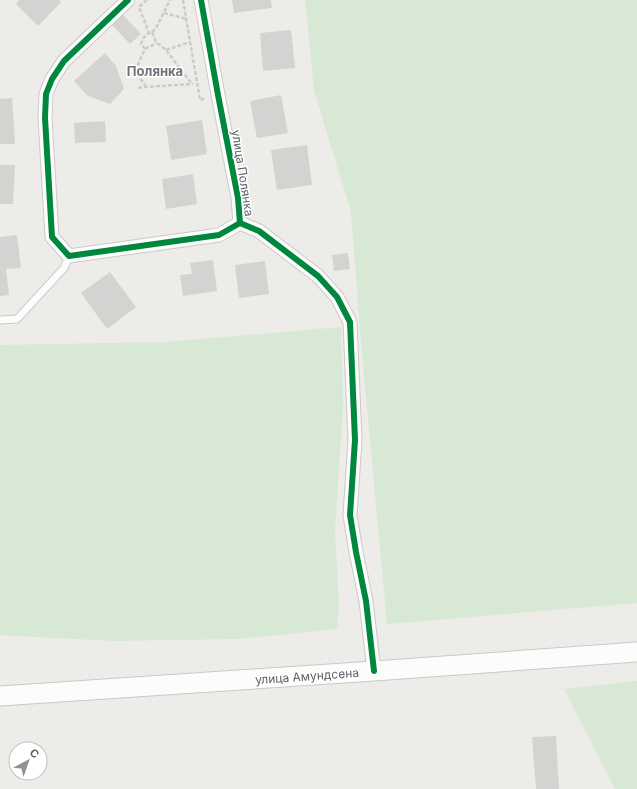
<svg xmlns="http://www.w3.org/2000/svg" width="637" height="789" font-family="Inter,sans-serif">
	<rect width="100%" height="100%" fill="#edece8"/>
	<g fill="#d7e8d5">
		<path d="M 305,0 L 637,0 L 637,603 L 387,624 L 362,354 L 351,212 L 314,90 Z"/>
		<path d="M 341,327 L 343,407 L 335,531 L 339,607 L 337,629 L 238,639 L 113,641 L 0,635 L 0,345 L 166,342 Z"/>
		<path d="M 637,681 L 637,789 L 615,789 L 564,689 Z"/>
	</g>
	<g fill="#d4d3d1">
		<path d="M 19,0 L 59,0 L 61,2 L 38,26 L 16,4 Z"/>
		<path d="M 232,0 L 271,0 L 272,8 L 234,13 Z"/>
		<path d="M 123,15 L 141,34 L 130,44 L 112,25 Z"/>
		<path d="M 291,30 L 295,68 L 263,71 L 260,33 Z"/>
		<path d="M 105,53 L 116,66 L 124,89 L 110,104 L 88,96 L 74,81 Z"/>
		<path d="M 281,95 L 288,133 L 257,138 L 250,101 Z"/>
		<path d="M 12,98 L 15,144 L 0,144 L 0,99 Z"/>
		<path d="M 202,120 L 207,154 L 171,160 L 166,126 Z"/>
		<path d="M 105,121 L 106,142 L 75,143 L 74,123 Z"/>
		<path d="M 307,145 L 312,185 L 277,190 L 271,150 Z"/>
		<path d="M 0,165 L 15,165 L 13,204 L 0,204 Z"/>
		<path d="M 193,174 L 197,204 L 166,209 L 162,179 Z"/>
		<path d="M 17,235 L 21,268 L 6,269 L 9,295 L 0,296 L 0,237 Z"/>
		<path d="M 348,253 L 350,269 L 334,271 L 332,255 Z"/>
		<path d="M 213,260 L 217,291 L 183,296 L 180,275 L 192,274 L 190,263 Z"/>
		<path d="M 265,261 L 269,294 L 239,298 L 235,265 Z"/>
		<path d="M 110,272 L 136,307 L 107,329 L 81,293 Z"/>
		<path d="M 556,736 L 559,789 L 536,789 L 532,737 Z"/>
	</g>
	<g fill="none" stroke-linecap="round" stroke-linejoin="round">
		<g stroke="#cacaca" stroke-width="9">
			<path id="lane" d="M 0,320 L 17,319 L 64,268 L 69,256"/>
		</g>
		<g stroke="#cacaca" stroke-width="15">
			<g id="street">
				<path d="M 128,0 L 64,61 L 52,79 L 46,94 L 45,118 L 52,237 L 69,256 L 219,235 L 240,223"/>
				<path d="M 201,0 L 218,95 L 238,198 L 240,223 L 259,231 L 318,276 L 337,297 L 350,322 L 355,440 L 350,515 L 356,552 L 366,601 L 374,671"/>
			</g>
		</g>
		<g stroke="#c9c9c9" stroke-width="21">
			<path id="secondary" d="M 0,696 L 374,671 L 637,652"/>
		</g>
		<g stroke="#c9cecb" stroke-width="2.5" stroke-dasharray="4 2" stroke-linecap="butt">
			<path d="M 147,0 L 139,7 L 149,33 L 152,32 L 156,42 L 166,50 L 192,84"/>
			<path d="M 183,0 L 200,100 L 206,98"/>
			<path d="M 164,13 L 183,18 L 186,18"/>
			<path d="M 152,32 L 156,28 L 170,0"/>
			<path d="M 145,49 L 141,44 L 144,37 L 149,33"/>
			<path d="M 166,50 L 190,42"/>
			<path d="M 146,87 L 138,75 L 138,64 L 145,49 L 153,45 L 156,42"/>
			<path d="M 138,88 L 146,87 L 193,84"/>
		</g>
		<use href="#lane" stroke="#fcfcfc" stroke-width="7"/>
		<use href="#street" stroke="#fcfcfc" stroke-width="13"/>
		<use href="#secondary" stroke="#fcfcfc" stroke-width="19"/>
		<g stroke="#fff" stroke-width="8">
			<g id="cycleway">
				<path d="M 128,0 L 64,61 L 52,79 L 46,94 L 45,118 L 52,237 L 69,256 L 219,235 L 240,223"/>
				<path d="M 201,0 L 218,95 L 238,198 L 240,223 L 259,231 L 318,276 L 337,297 L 350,322 L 355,440 L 350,515 L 356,552 L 366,601 L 374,671"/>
			</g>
		</g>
		<use href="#cycleway" stroke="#00873e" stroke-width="6"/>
	</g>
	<g text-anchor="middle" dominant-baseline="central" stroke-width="3" stroke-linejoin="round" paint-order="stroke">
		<g font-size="12" fill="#5e6166" stroke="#fff">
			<text transform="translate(243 173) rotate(81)">улица Полянка</text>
			<text transform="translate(307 676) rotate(-4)">улица Амундсена</text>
		</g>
		<g font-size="13" font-weight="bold" fill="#6f7377" stroke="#fff">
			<text x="155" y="71">Полянка</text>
		</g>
	</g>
	<g transform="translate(28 761) rotate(41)"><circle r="19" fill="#ffffff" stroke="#bfc0c2"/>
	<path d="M0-3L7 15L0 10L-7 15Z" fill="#909294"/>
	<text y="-6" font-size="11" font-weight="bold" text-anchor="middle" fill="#5e6166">С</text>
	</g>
</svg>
